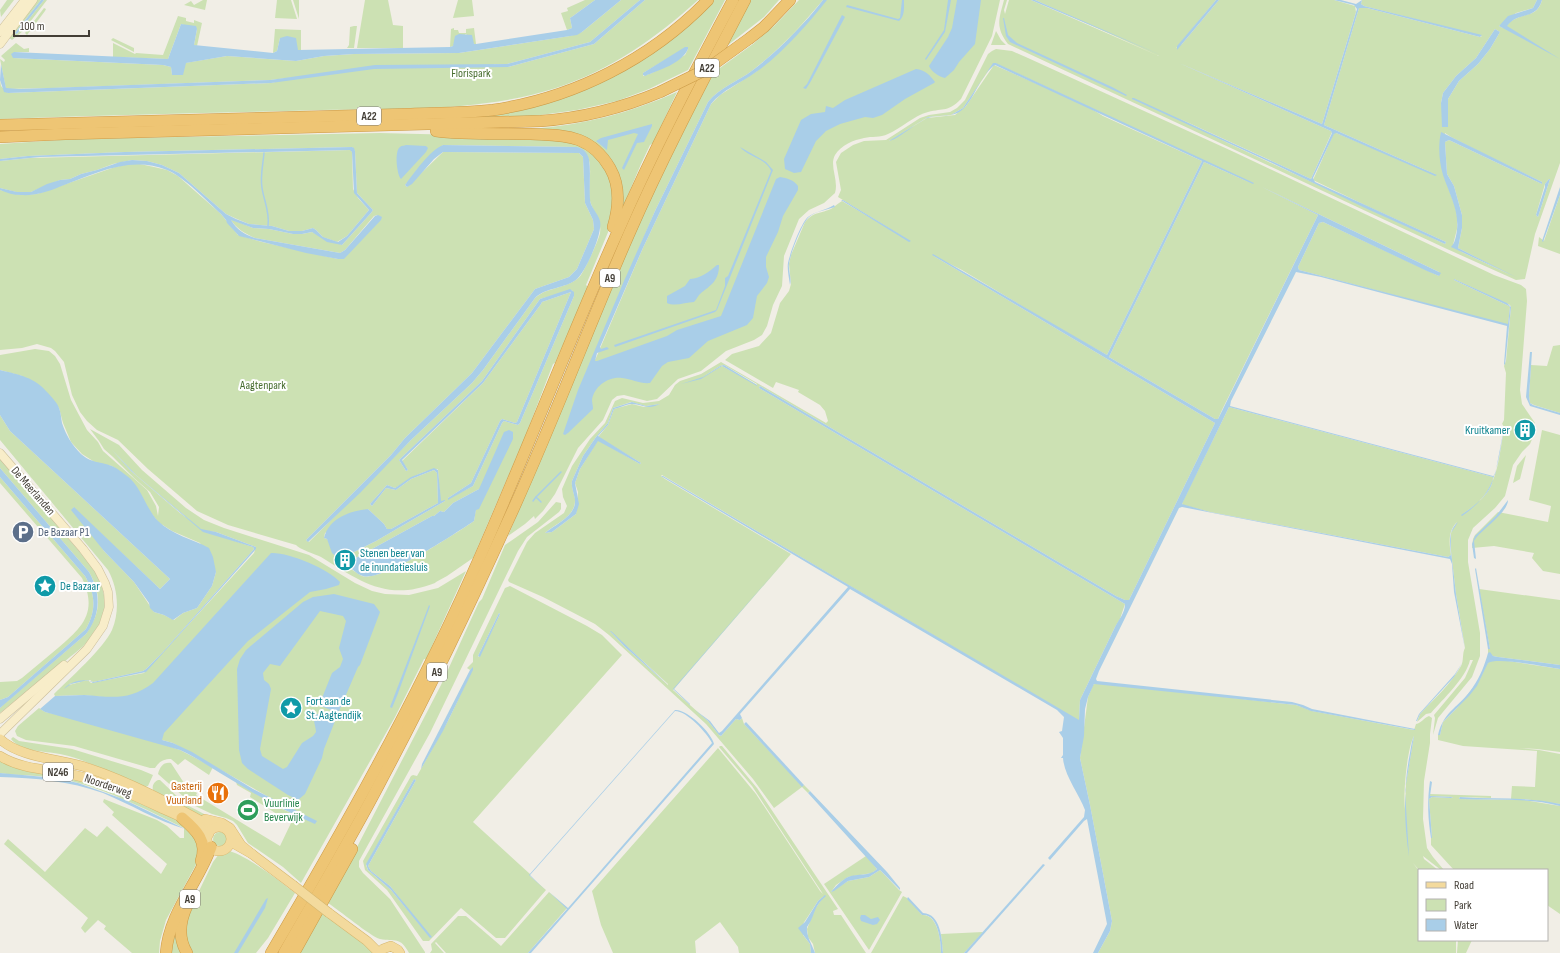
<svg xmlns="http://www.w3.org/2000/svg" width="1560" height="953" font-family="'Sofia Sans Condensed',sans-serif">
	<rect width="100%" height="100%" fill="#f1eee6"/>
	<g fill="#cce1b3" fill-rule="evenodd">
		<path d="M 7,0 L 14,0 L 1,17 L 0,10 Z"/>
		<path d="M 35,0 L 41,0 L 15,33 L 17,34 L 44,0 L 47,0 L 23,31 L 12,40 L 7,36 Z"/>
		<path d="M 203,0 L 207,0 L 205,10 L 184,5 L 191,1 L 194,5 Z"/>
		<path d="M 277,0 L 291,0 L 297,19 L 275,18 Z"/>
		<path d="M 293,0 L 299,0 L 299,19 Z"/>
		<path d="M 365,0 L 388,0 L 393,25 L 403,26 L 403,48 L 357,48 Z"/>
		<path d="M 458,0 L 472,0 L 474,16 L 453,18 Z"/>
		<path d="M 585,0 L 595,0 L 573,16 L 570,18 L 572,28 L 567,30 L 561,13 L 568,11 L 567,8 Z"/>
		<path d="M 621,0 L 640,0 L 590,42 L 507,64 L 494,64 L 493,66 L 508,67 L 594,44 L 645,0 L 698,0 C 656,38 611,70 556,88 C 481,112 400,108 321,110 C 214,113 107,115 0,119 L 0,80 L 1,86 L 8,93 L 271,83 L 296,77 L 270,80 L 53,88 L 6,89 L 0,59 L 4,62 L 5,60 L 1,56 L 16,43 L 24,49 L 29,48 L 29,52 L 14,52 L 13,58 L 163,65 L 171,67 L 172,75 L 185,63 L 227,56 L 296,61 L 324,56 L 354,54 L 459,53 L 570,36 L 582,32 Z"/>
		<path d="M 714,0 L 725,0 L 688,70 L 649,89 L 617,101 L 577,110 L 526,117 L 0,132 L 35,130 L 445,119 L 558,100 L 708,7 ZM 687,47 L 688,49 L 685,55 L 652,73 L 643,76 L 643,73 Z"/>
		<path d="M 750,0 L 779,0 L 764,17 L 728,45 L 734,30 Z"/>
		<path d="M 799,0 L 823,0 C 802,25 779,50 753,70 C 739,81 720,87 708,102 L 655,211 L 582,382 L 596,358 L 642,250 L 711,104 L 720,95 L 757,71 L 826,0 L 1000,0 L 992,36 L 961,99 C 948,112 944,108 928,112 C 913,116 902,128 888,134 C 880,138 872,136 864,138 C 854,140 841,145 835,155 C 829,166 839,180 835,193 L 824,203 L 809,210 L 799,219 L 784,256 L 782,286 L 773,305 L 767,326 L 762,335 L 754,340 L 726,351 L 701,371 L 678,379 L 657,399 L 647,401 L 624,395 L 617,396 L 612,400 L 603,420 L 578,448 L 555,494 L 543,511 L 535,519 L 534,516 L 525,524 L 508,536 L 569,391 L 568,389 L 644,212 L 689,119 L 690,118 L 713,73 L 753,44 L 774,26 Z"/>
		<path d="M 1004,0 L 1007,0 L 1004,10 L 1005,14 L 1009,0 L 1031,0 L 1159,56 L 1035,0 L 1216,0 L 1176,48 L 1182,44 L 1219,0 L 1334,0 L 1355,6 L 1356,12 L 1322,124 L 1179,63 L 1331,131 L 1332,132 L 1311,179 L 1178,118 L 1228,143 L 1445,244 L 1446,242 L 1369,207 L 1313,180 L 1334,133 L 1336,133 L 1437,175 L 1324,125 L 1359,8 L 1367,8 L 1480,37 L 1482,36 L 1364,6 L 1361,4 L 1362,0 L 1537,0 L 1533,8 L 1516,13 L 1499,26 L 1503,28 C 1507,25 1510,21 1515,19 C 1528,12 1537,17 1542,0 L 1560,0 L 1560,163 L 1535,234 L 1525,279 L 1516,280 L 1447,249 L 1008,44 C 995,27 999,19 1004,0 ZM 1495,29 L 1500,32 L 1490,49 L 1478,64 L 1459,81 L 1448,99 L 1447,127 L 1441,103 L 1443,93 L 1456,76 L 1476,58 ZM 1445,133 L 1451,137 L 1482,153 L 1542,182 L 1542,184 L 1449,140 L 1445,142 L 1447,174 L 1454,186 L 1462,215 L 1462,228 L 1458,248 L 1509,274 L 1462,252 L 1455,248 L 1453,245 L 1457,229 L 1457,216 L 1455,206 L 1444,176 ZM 1549,179 L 1550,179 L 1538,217 L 1536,215 L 1545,184 Z"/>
		<path d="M 44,8 L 46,9 L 45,11 L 27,35 L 25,33 Z"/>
		<path d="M 178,16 L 186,18 L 186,21 L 194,23 L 194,20 L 202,23 L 197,46 L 194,45 L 197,29 L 181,24 L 168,59 L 113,57 L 113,43 L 135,54 L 136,53 L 163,55 Z"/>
		<path d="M 354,26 L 357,26 L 354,48 L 347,48 L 349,45 L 350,27 Z"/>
		<path d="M 454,28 L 454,30 L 458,30 L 459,33 L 466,33 L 466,29 L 474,28 L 476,44 L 474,44 L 466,34 L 453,46 L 450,47 L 451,29 Z"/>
		<path d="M 275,29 L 301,30 L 301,50 L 297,50 L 280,38 L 277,51 L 273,53 Z"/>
		<path d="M 996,31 L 1001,40 L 1006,45 L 991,45 Z"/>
		<path d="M 113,38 L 134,48 L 134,52 L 111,40 Z"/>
		<path d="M 996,49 L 1012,51 L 1028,58 L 1234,152 L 1494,275 L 1521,285 L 1526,289 L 1527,301 L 1520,390 L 1522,404 L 1535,423 L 1533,437 L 1530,444 L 1522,452 L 1513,465 L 1505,496 L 1495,508 L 1473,528 L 1468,540 L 1468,562 L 1480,633 L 1480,656 L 1472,677 L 1438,718 L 1433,735 L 1435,718 L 1434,715 L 1465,678 L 1473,660 L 1470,660 C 1466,678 1443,699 1431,713 L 1426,714 L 1417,722 L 1420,714 C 1434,699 1451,684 1461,666 C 1464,661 1462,653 1465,648 L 1456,594 L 1451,551 L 1451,533 L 1457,522 C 1448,531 1449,543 1451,555 L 1448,557 L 1210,512 L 1183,505 L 1182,503 L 1229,407 L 1493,477 C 1493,493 1473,507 1461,515 C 1498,493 1497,468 1504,429 L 1503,425 L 1502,424 L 1504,420 L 1506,373 L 1504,366 L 1506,361 L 1511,307 L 1510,305 L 1454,279 L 1454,280 L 1509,306 L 1510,307 L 1508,325 L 1299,270 L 1298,267 L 1319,223 L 1323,222 L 1439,276 L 1439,272 L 1262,187 L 1318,215 L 1222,410 L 1218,419 L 1215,419 L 1109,357 L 1204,162 L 1253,184 L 1085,105 L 1103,116 L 1202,161 L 1107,355 L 1067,333 L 962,270 L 932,255 L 1215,423 L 1129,600 L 1125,600 L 1116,596 L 760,386 L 759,388 L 1125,604 L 1120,619 L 1115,627 L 1080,700 L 1079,721 L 662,475 L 661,476 L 665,479 L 791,554 L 673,690 L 708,721 L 720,736 L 721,736 L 736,719 L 740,720 L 742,718 L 744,724 L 802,786 L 804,785 L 810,791 L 808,793 L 802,787 L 774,808 L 753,779 L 706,724 L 609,635 L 595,624 L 543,597 L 509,582 L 508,580 L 527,542 L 535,533 L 564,513 L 567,506 L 563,497 L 562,489 L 572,466 L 590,439 L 605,423 L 615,401 L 622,398 L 643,403 L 659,401 L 669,395 L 675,385 L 680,381 L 701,374 L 721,362 L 826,423 L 828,421 L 825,411 L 820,405 L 798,392 L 799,390 L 776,382 L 773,388 L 725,360 L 732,354 L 759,346 L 771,333 L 780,303 L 789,291 L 791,284 L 789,264 L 791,255 L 805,222 C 815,210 824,214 834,207 C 836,205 839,203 842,201 L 910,241 L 838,197 L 841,190 L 836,162 L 841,153 L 853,145 L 864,141 L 886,140 L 920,118 L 929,115 L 950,112 L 957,108 L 965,100 L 988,54 L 992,51 ZM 995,63 L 1083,104 L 994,65 L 966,106 L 955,115 L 927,118 L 889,141 L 928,117 L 951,115 L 963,108 L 993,64 ZM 724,365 L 757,384 L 757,385 L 722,366 L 703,377 L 720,366 ZM 631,402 L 646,406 L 660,404 L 644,407 L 632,404 L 614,409 L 608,425 L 598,437 L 641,463 L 640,464 L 598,440 L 580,469 L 575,483 L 578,492 L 576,514 L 552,532 L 545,533 C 556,523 576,517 575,499 C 574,493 571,487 572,481 L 583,456 L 596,437 L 608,423 L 613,408 ZM 610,631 L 668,684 L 668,685 L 625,647 Z"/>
		<path d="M 677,92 L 653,143 L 650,145 L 641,164 L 622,209 L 600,151 L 532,129 C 583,125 630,113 677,92 Z"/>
		<path d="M 380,133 L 535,137 L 571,141 L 591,152 L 607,170 L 615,193 L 611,225 L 586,285 L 588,287 L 555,363 L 553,364 L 525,437 L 473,558 L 447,576 L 436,582 L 435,583 C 387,602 360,581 321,557 C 315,554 299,549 296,545 L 228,525 L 197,511 L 148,469 L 118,440 L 97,430 L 87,421 L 80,412 L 72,395 L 64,362 L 55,351 L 51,348 L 37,344 L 22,348 L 0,350 L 0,190 L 20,195 L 37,194 L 115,167 L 129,164 L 140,164 L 154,167 L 167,170 L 178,176 L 221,214 L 238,235 L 262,242 L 338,259 L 378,215 L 374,216 L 345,250 L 340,253 L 255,238 C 244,233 237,229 230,219 L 253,228 L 269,229 L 293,234 L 302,234 L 312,232 L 342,245 L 371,213 L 373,210 L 357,193 L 355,151 L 352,147 L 125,152 L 28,156 L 0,159 L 0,144 L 74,139 ZM 443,145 L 576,147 C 599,153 586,185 590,201 C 593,212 602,219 600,233 C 598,242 586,267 581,275 C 570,289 548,286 535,298 L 483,370 L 472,383 L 411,440 L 309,542 L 306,540 L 391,455 L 405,438 L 472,373 L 535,289 L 569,277 L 577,269 L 594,229 L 593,220 L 585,203 L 583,157 L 579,153 L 443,152 L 407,187 L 405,185 L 429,158 ZM 572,290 L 574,296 L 520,423 L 518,425 L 504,421 L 502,423 L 473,486 L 448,499 L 448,498 L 471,483 L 500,421 L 502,419 L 515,423 L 517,422 L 571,292 L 542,302 L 541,304 L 483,383 L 402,461 L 408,470 L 406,471 L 399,460 L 401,458 L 482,381 L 540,299 ZM 438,469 L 440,501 L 445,501 L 376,541 L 352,553 L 348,557 L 352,560 L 432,516 L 434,516 L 440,511 L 444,512 L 453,503 L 479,489 L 474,521 C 455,534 382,582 362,576 C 356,573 347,566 342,562 C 337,559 331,545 327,539 L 324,538 L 325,533 L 368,509 L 384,524 L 387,529 L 391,529 L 438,503 L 437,473 L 434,470 L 411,479 L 396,490 L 386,488 L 372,506 L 370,504 L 387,485 L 395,488 C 412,478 417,472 438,469 Z"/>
		<path d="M 351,150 L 352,152 L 353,189 L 358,198 L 369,210 L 347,236 L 337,242 L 323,237 L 316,230 L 313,228 L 302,231 L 289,231 L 272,226 L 249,224 L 237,219 L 226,214 L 179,173 L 162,165 L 147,161 L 132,160 L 113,164 L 97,170 L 81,174 L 70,179 L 60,180 L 31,192 L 16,192 L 0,188 L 0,161 L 30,158 Z"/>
		<path d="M 1560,195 L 1560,254 L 1538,246 L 1539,237 L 1544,241 Z"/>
		<path d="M 1560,345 L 1560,413 L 1534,405 L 1530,403 L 1529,396 L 1531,365 L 1547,366 L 1553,346 Z"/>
		<path d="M 35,349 L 49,351 L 55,356 L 60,364 L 71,400 L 87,430 L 98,442 L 103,451 L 147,490 L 156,506 L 158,516 L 159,507 L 150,492 L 134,478 L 113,457 L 104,449 L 99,441 L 90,429 L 119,445 L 142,470 L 186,508 L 204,520 L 224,528 L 309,555 L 355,583 L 372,591 L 385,594 L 409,595 L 438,588 L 466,571 L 426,659 L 424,659 L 395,717 L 301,883 L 283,867 L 248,843 L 237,825 L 233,821 L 226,818 L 212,814 L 193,805 L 158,774 C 160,767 163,762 171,763 L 186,786 L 197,793 L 196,795 L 280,846 L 291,823 L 250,797 L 251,793 L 237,785 L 236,782 L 282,809 L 315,823 L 173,743 L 162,740 L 168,746 L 180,750 L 213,767 L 209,775 L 185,759 L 178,765 L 171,759 C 163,759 159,762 155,768 L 150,768 L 74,746 L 26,740 L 17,736 L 15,731 L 18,726 L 39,708 L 45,712 L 59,715 L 126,697 L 111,698 L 83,695 L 55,696 L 54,694 C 69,679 104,648 112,630 C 120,611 118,588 108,570 L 0,440 L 0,415 L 10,431 L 170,579 L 160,589 L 73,507 L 104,551 L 134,582 L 154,612 L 164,615 L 174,620 L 183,613 L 197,608 L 212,586 L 216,572 L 200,543 L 172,531 L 158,522 L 148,509 L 132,481 L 112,466 L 96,463 L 82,454 L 71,442 L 63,423 L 59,408 L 22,376 L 0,370 L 0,355 ZM 105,446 L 112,450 L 136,475 L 191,521 L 180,513 L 131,471 L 112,450 ZM 204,531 L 216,532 L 256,547 L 254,553 L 144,673 L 91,683 L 88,680 L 69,685 L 69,684 L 90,680 L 93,682 L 143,671 L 146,669 L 163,652 L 254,549 L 253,547 Z"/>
		<path d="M 1542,430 L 1560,435 L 1560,574 L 1543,571 L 1532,558 L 1534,553 L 1494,546 L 1472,548 L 1473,539 L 1475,535 L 1498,512 L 1548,522 L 1551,506 L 1529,500 Z"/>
		<path d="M 1526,455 L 1520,479 L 1513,483 L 1517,466 Z"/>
		<path d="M 0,458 L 95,570 C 101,584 107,596 104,612 C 103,620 98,630 93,636 C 84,647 73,654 63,663 C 42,680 20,696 0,713 L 0,708 L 4,704 L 86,634 C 101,612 102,595 89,572 L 0,468 Z"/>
		<path d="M 0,477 L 85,576 C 95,594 97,609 86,629 L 8,697 L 0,700 L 0,682 L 17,681 L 22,678 C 34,668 46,658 58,648 C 83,627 98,612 82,578 L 0,483 Z"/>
		<path d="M 556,502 L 561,503 L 561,509 L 559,512 L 527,537 L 518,551 L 430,733 L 359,861 L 359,867 L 363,873 L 390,899 L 425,952 L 425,953 L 409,953 C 400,936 395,942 380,939 C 370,936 339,910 328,903 L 441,685 L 479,602 L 482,599 L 505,545 L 538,522 Z"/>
		<path d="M 510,586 L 587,626 L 602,635 L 622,655 L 473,822 L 530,874 L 530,876 L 546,890 L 505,938 L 496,938 L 461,908 L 429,941 L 423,941 L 387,890 L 365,870 L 363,861 L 411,776 L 413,775 L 417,776 L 449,719 L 473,668 L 470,670 L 467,668 L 473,662 L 473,655 L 505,588 ZM 499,613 L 500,614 L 479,657 L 478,656 ZM 414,779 L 416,780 L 368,866 L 371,871 L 390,886 L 431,938 L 391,890 L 368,870 L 366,865 Z"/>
		<path d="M 1479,589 L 1560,600 L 1560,665 L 1498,657 L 1493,656 L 1488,653 L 1488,649 L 1490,649 Z"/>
		<path d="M 1502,660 L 1560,669 L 1560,752 L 1537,749 L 1519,748 L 1539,750 L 1560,754 L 1560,804 L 1524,799 L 1511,799 L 1512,786 L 1535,787 L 1537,751 L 1463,746 L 1438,740 L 1438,735 L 1440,735 L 1443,722 L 1457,708 L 1480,679 L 1488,662 L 1491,661 Z"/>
		<path d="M 1096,683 L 1296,705 L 1312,711 L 1414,730 L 1416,724 C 1422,723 1423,718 1429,716 L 1432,718 L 1430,734 L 1430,743 L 1424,781 L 1423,819 L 1427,848 L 1433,857 L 1444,870 L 1441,870 L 1423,856 L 1424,859 L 1438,870 L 1419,870 L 1413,863 L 1419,871 L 1419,940 L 1456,940 L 1456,953 L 1098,953 L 1110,931 L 1112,921 L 1090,805 L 1080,758 L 1088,697 L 1093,685 ZM 1414,736 L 1406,783 L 1405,809 C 1403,793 1407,749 1414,736 Z"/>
		<path d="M 13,737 L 19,741 L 72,749 L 141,770 L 153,775 L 148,786 L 145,787 L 129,780 L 128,778 L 126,779 C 105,771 82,758 60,754 C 44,751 21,752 11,739 Z"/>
		<path d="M 720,746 L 722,746 L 757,788 L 838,909 L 833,911 L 834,915 L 841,915 L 866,953 L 815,953 L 813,944 L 808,937 L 807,929 L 815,909 L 824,896 L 818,901 L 803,924 L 803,935 L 810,944 L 811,953 L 739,953 L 738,947 L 720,922 L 695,941 L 696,953 L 613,953 L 601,925 L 592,891 L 718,748 L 756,794 L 820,891 L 823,894 L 752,786 L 719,747 Z"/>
		<path d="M 0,759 L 106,787 L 179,820 L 195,834 L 199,859 L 166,920 L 160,941 L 159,953 L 132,953 L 104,929 L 106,926 L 98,920 L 85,933 L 81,928 L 88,918 L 4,844 L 8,839 L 45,872 L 85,828 L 97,837 L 107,826 L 161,874 L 167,864 L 112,815 L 114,812 L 103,802 L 104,799 L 157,820 L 167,826 L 180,838 L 184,838 L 184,828 C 143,808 103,787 58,778 C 39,775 19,776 0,773 Z"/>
		<path d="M 158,780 L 160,780 L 185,804 L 206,815 L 206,818 L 196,814 L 153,790 C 152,785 154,782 158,780 Z"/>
		<path d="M 1430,794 L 1491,796 L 1491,798 L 1460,797 L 1459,799 L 1524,800 L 1560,806 L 1560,920 L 1560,914 L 1547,905 L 1547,870 L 1454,870 L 1431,845 L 1431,838 L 1432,838 L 1429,799 L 1432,797 L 1451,798 L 1453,797 L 1430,796 Z"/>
		<circle cx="220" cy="839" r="7"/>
		<path d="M 228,851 C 244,853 282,883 295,893 L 268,938 L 256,953 L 192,953 L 186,938 L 187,916 L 213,862 L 219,854 Z"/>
		<path d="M 866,856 L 877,869 L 872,873 L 848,877 L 836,885 L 831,892 L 848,881 L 869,877 L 880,870 L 899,890 L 902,892 L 869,950 L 824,884 Z"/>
		<path d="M 549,892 L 567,908 L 528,953 L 446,953 L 436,942 L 435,943 L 444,953 L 430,953 L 432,950 L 431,944 L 458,916 L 466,916 L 501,946 Z"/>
		<path d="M 903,896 L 907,898 L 922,915 C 938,914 941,941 941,953 L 871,953 Z"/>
		<path d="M 186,901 L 184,953 L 168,953 Z"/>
		<path d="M 322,913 L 343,928 L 345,928 L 374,953 L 299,953 Z"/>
		<path d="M 983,932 L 964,953 L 943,953 L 941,934 Z"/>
		<path d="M 1458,940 L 1472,940 L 1466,953 L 1457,953 Z"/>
	</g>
	<g fill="#a9cee8">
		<path d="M 41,0 L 44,0 L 17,34 L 15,33 Z"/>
		<path d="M 595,0 L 621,0 L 582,32 L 577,35 L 459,53 L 354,54 L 324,56 L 296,61 L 227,56 L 186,63 L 183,75 L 172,75 L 171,67 L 163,65 L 13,58 L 11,54 L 14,52 L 168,59 L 181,24 L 196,26 L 197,29 L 194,45 L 273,53 L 277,51 L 280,38 L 287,36 L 296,38 L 298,50 L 450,47 L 453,46 L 455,36 L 459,34 L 472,35 L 474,44 L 476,44 L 567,30 L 572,28 L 570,18 L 573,16 Z"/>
		<path d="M 640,0 L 645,0 L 594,44 L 508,67 L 374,69 L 271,83 L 8,93 L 4,92 L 0,80 L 1,64 L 6,88 L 19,89 L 270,80 L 375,65 L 507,64 L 590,42 Z"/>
		<path d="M 823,0 L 827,0 C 808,24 781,55 756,72 C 741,83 722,90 711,104 L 642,250 L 600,347 L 601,349 L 607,347 L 609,349 L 597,353 L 595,361 L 597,361 L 667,336 L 677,330 L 721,316 L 776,179 L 780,177 C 787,178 794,180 798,186 L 798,190 L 783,216 L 778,232 L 766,257 L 766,267 L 769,277 L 767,283 L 757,296 L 753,318 L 747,325 L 708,341 L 689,358 L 668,362 L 662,366 L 650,383 C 640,384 632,379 622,378 C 609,376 594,386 592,400 C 592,402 593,406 593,409 L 568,433 L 565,435 L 563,434 L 578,390 L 624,281 L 655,211 L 708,102 C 720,87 739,81 753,70 C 779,50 803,26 823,0 Z"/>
		<path d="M 902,0 L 904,0 C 904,7 905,16 899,21 L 846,7 L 847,5 L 898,19 L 900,18 Z"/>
		<path d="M 948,0 L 951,0 L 945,32 L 926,60 L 925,59 L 944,30 Z"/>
		<path d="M 957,0 L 981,0 L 975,44 L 959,62 L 954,70 L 945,78 C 938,76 932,72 929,66 L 948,37 L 952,28 Z"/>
		<path d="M 1031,0 L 1035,0 L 1161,55 Z"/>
		<path d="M 1216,0 L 1219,0 L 1177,50 L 1177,46 Z"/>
		<path d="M 1334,0 L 1341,0 L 1356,4 L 1362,0 L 1361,4 L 1364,6 L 1482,35 L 1480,37 L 1367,8 L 1359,8 L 1324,125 L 1437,175 L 1435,176 L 1336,133 L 1334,134 L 1313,178 L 1315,182 L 1326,187 L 1446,242 L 1445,244 L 1363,207 L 1272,163 L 1132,99 L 1132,98 L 1134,98 L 1311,179 L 1332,133 L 1331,131 L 1179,63 L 1322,124 L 1357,9 L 1354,5 Z"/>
		<path d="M 1537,0 L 1542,0 C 1536,21 1518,11 1507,26 L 1560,59 L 1499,26 L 1508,16 L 1533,8 Z"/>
		<path d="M 842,15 L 845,17 L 811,81 L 806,89 L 803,88 L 807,84 Z"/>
		<path d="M 1003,18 L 1004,18 L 1008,35 L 1017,43 L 1112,87 L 1127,95 L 1126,96 L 1010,42 L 1006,36 Z"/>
		<path d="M 1495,29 L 1500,32 L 1490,49 L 1478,64 L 1459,81 L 1448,99 L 1448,127 L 1442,127 L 1441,103 L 1443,93 L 1456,76 L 1476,58 Z"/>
		<path d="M 685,47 L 688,47 L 688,49 C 681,64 659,70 645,76 L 643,75 L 643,73 Z"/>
		<path d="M 993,63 L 996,63 L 1254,183 L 1253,184 L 1204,162 L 1109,357 L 1215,419 L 1218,419 L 1222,411 L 1318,215 L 1262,187 L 1441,273 L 1439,276 L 1427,271 L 1323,222 L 1319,223 L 1298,267 L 1299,270 L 1508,324 L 1510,307 L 1509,306 L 1454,280 L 1454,279 L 1507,303 L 1511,307 L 1505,365 L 1504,364 L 1507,326 L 1321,277 L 1296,272 L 1231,401 L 1230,406 L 1493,476 L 1495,475 L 1504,428 C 1503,436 1501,444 1500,452 C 1494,483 1488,498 1462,516 L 1461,515 C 1473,507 1493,493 1493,477 L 1229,407 L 1182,504 L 1210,512 L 1448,557 L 1451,555 C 1450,543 1448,530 1458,522 L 1451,533 L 1451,551 L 1456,594 L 1465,649 L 1454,592 L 1452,564 L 1450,559 L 1182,507 L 1179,508 L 1099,671 L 1096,679 L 1097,681 L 1292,702 L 1303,705 L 1312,709 L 1415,729 L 1415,730 L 1311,711 L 1296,705 L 1094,684 L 1088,697 L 1085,709 L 1084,736 L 1080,758 L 1090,805 L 1112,921 L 1110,931 L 1098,953 L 1093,953 L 1107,924 L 1087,819 L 1084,821 L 1050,860 L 1048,858 L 1084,817 L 1085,810 C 1079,794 1064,775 1063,758 L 1061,758 L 1063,755 L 1063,738 L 1059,732 L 1062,731 L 1064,717 L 1057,710 L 850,589 L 740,714 L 742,718 L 740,720 L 736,719 L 721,736 L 719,735 L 708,721 L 695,710 L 710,721 L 719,733 L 722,731 L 848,587 L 661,476 L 663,476 L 1079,720 L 1080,700 L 1115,627 C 1119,619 1125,613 1125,604 L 759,388 L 760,386 L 1116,596 L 1125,600 L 1129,600 L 1215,423 L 932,255 L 933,254 L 1107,355 L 1202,161 L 995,65 C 981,74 976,95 965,107 C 954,120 939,113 925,119 C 914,124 899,139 889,141 L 928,117 L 951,115 L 963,108 Z"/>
		<path d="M 916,69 C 925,70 930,75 935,82 L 934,83 L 905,99 L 882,115 L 873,118 L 865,117 L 840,124 L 826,131 L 816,141 L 801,172 L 794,173 L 785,169 L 784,159 L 801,120 L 811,114 L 825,112 L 826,106 L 833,108 L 845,100 Z"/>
		<path d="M 652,124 L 652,126 L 644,142 L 637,143 L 624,170 L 622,168 L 638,134 L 634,133 L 608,140 L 607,150 L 596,141 L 601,138 Z"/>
		<path d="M 1441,132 L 1542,182 L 1542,184 L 1449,140 L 1445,142 L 1447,174 L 1454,186 L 1462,215 L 1462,228 L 1458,248 L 1516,277 L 1451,247 C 1454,244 1455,240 1456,236 C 1461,213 1450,196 1443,175 C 1439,162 1438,145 1441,132 Z"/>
		<path d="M 406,145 L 426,146 L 428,148 L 426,152 L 401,179 C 397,175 394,151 400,147 C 402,145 404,146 406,145 Z"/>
		<path d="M 443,145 L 577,147 C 584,149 587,152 589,159 C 591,172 589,185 590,199 C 590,207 598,213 600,221 C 603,233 586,271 577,279 C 565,289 546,287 535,298 L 483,370 L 472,383 L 411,440 L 360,493 L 308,542 L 306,540 L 391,455 L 405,438 L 472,373 L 535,289 L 569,277 L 577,269 L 594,229 L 593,220 L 585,203 L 583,157 L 579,153 L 443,152 L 434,159 L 412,184 L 407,187 L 405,185 C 414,173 430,150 443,145 Z"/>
		<path d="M 352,147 L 354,148 L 355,151 L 357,193 L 373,210 L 371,213 L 342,245 L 327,242 L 312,232 L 302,234 L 293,234 L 269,229 L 253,228 L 231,220 C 237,230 244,234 255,238 L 340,253 L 345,250 L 375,216 L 378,215 L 382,217 L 381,220 L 344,259 L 338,259 L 306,253 L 239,236 L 227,223 L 226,220 L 221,214 C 207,201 184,177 167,170 C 130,155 94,174 59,187 C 47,192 34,196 21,195 C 14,195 7,193 0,190 L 0,188 L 17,192 L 31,192 L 47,184 L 60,180 L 70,179 L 81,174 L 97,170 L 120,162 L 132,160 L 147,161 L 162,165 L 179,173 L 226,214 L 236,219 L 249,224 L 272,226 L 289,231 L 302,231 L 313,228 L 316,230 L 323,237 L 338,242 L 347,236 L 369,210 L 354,193 L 352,152 L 350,150 L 40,157 L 0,161 L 0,159 L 28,156 L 125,152 Z"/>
		<path d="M 740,147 L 766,162 L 773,170 L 717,310 L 715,312 L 615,347 L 614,345 L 716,310 L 725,286 L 725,278 L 728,276 L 771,171 C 767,159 747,156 740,147 Z"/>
		<path d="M 1549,179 L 1550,179 L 1538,217 L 1536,215 L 1545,187 L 1545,184 Z"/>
		<path d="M 1560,187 L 1560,195 L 1543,242 L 1542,241 Z"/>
		<path d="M 841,200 L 843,200 L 911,241 L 909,242 Z"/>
		<path d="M 834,205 L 835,207 C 826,210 816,211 809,217 C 802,223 790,255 789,264 C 788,270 792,279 790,285 C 789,278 787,269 788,263 C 790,253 801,223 808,217 C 816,211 826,210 834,205 Z"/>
		<path d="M 717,265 L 719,265 C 719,281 711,285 700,294 C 698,296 696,300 694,302 C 686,302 675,307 667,303 L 667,296 L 685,286 L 690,279 C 701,278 709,272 717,265 Z"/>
		<path d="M 570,289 L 574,292 L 574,296 L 520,423 L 518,425 L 504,421 L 502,423 L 473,486 L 448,500 L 448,498 L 471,483 L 500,421 L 502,419 L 515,423 L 517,422 L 571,292 L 542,302 L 541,304 L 483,383 L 402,460 L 408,470 L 406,471 L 399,460 L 401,458 L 482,381 L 540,299 Z"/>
		<path d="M 1530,352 L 1532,352 L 1529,396 L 1530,403 L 1533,405 L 1560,413 L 1560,415 L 1530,406 L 1526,397 Z"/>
		<path d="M 724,365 L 757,385 L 757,386 L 722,366 L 701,379 L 681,384 L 703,377 L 720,366 Z"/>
		<path d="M 0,370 C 20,375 34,377 48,393 C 52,398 57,402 59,408 C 61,413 61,418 62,423 C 66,435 72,445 81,454 C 93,464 100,461 112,466 C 117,468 123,473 127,476 C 141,486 146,509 158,521 C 172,535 193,539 209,548 L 213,557 L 216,572 L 212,586 L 197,608 L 183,613 L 173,620 L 164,615 L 154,612 L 150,608 L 149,603 L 134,582 L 104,551 L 71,510 L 74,507 L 160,589 L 170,579 L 10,431 L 0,415 Z"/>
		<path d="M 632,402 L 646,406 L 660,404 C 646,411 642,403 630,404 C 625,405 619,408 614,409 L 608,425 L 598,436 L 641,463 L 640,464 L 598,441 L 580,469 L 575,483 L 579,504 L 576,514 L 552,532 L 545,533 C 556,524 576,516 575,500 C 574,493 571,487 572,481 L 583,456 L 596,437 L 608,423 L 613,408 Z"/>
		<path d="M 509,430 L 513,432 L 513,439 L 479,509 L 476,510 L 474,521 C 456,533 382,582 363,576 C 355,574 350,565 342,563 L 349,558 L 352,560 L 432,516 L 434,516 L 440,511 L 444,512 L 453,503 L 479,489 L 504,432 Z"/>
		<path d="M 105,446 L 112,450 L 136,475 L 201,529 L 216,532 L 256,547 L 256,549 L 146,672 L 93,683 L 88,680 L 71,684 L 64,689 C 70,681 85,678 93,682 L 143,671 L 146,669 L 163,652 L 254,549 L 253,547 L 203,532 L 131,471 L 112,450 Z"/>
		<path d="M 0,468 L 89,572 C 101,593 101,614 86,634 L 0,708 L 0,700 L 8,697 L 86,629 C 97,609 95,594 85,576 L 0,477 Z"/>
		<path d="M 434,468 L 438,470 L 441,501 L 445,500 L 445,501 L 376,541 L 352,553 L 349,555 L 349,558 L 342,562 L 332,553 L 327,539 L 324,538 C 329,518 350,511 368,509 L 384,524 L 387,529 L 391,529 L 438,503 L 437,473 L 434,470 L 411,479 L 396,490 L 386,488 L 372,506 L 370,504 L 387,485 L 395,488 L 411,477 Z"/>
		<path d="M 1508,500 C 1508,512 1484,528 1476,538 L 1474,541 L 1476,559 L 1474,558 L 1472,544 L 1475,536 L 1496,516 Z"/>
		<path d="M 271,553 C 288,552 329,569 340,582 L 339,585 L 326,589 L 310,592 L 248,641 L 164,733 L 162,740 L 173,743 L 192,752 L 253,789 L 317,821 L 315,824 C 282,810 251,792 220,773 C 207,765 195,757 180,750 L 45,712 L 40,709 L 55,696 C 65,696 75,695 84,695 C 112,697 129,701 153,683 Z"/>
		<path d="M 786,559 L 674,689 L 690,704 L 690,705 L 673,689 Z"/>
		<path d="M 1476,568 L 1490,649 L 1488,649 L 1475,569 Z"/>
		<path d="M 334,594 L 374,604 L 380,612 L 360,665 L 358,667 L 339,711 L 333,711 L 321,706 L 320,703 L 332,673 L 340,667 L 343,659 L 339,648 L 346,621 L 343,616 L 320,611 L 280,666 L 270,664 L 263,673 L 264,680 L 269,684 L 271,689 L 260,749 L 262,756 L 283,769 L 287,767 L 302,743 L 313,736 L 316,732 C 316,726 311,718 317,714 L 331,718 L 335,721 L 324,749 L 322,758 L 305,794 L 298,800 L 288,795 L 248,769 L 242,763 L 239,750 L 237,669 L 240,659 L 246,650 L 303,602 L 313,597 Z"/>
		<path d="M 429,605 L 430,606 L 397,696 L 392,708 L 390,707 Z"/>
		<path d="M 499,613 L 500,614 L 480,657 L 478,656 Z"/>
		<path d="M 610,631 L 611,631 L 668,685 L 625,647 Z"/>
		<path d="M 1490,652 L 1493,656 L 1498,657 L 1560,665 L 1560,669 C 1546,667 1498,657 1488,663 L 1477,686 L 1469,696 L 1443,722 L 1440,735 L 1438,735 C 1444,710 1460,707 1473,687 C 1480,677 1485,664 1488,653 Z"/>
		<path d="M 1462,663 L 1454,677 L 1420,714 L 1417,721 L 1416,721 L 1419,714 L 1455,674 Z"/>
		<path d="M 473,667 L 473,670 L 443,731 L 421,769 L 422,764 L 470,670 Z"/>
		<path d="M 675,710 C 687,709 712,733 714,744 L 531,953 L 528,953 L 567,909 L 549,892 L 568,908 L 712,743 C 707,733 687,711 675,711 L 530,875 L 545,890 L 529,875 Z"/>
		<path d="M 746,722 L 804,785 L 802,787 L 744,724 Z"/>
		<path d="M 1414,736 L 1405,790 L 1409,857 C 1404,822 1403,788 1410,753 C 1411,747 1412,740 1414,736 Z"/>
		<path d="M 0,773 L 56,778 L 78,783 L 123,799 L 185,829 C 157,821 130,804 103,793 C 69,781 36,778 0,777 Z"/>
		<path d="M 414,779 L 416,780 L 368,866 L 371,871 L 390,886 L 432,937 L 430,938 L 391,890 L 368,870 L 366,864 Z"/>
		<path d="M 1430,781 L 1432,782 L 1430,796 L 1453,797 L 1451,798 L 1432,797 L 1429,799 L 1432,838 L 1431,838 C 1428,819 1427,801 1430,781 Z"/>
		<path d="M 810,791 L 887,872 L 900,888 L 900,890 L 880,870 L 869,877 L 848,881 L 834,891 L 831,892 C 834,888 843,879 848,877 C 858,873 869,877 877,869 L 808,793 Z"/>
		<path d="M 1460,797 C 1493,800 1527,796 1560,804 L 1560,806 C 1527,797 1493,801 1459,799 Z"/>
		<path d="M 1043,864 L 1045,865 L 967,953 L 964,953 Z"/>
		<path d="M 825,895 L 826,896 C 812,908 816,915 807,927 C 806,936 812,944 815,953 L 811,953 L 810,944 L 798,928 L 805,922 L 818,901 Z"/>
		<path d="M 908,897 L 923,913 C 941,914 942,939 943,953 L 941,953 C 941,941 938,913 922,915 L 907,899 Z"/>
		<path d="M 268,898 L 265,908 L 238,953 L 234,953 L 266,899 Z"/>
		<path d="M 861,915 L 865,915 L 871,919 L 878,917 L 880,920 L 877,924 L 873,925 L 861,921 L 860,918 Z"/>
	</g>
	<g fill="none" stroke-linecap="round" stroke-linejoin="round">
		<g stroke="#a9cee8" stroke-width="1.5">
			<path d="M 264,153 C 263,165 260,176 262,188 C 264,201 270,212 268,226"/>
			<path d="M 533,501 L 536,497"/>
			<path d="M 541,502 L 536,497 L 561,472"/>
		</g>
		<g stroke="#ccbf9a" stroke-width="9">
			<g id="secondary">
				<path d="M 0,32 L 25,0"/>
				<path d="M 0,44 L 33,0"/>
				<path d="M 0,453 L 83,549 L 98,569 L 105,583 L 108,592 L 109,607 L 103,626 L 87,649 L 0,734"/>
				<path d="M 0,719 L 64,665"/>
			</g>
		</g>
		<g stroke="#d6b76f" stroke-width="10">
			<g id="primary">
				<path d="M 0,739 C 20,758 62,759 88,768 C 133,783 174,806 214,828"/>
				<path d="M 0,756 C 23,770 49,769 74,775 C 105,782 134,795 163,809 C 179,816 195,823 209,834"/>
				<path d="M 205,819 L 222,823 L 230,828 L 241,845 L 252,854"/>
				<circle cx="219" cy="839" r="12"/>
				<path d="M 231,842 L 252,854 L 293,885"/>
				<path d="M 329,913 L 367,941 L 379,953"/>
				<path d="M 380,953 L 383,949 L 391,946 L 398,950 L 400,953"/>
			</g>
		</g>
		<g stroke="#cb9a46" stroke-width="12">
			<g id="motorway">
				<path d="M 750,38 L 764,27 L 790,0"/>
				<path d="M 0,125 L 411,114 C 438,113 466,113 493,110 C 574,98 651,59 708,0"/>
				<path d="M 436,131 C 467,135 499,133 531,134 C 547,135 563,134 579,140 C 592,145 603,156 610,168 C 621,187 619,207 613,227"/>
				<path d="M 0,137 L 65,134 L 541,121 C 582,118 622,108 660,92"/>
				<path d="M 182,818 C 196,830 208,841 201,861"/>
				<path d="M 187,906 C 180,921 178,938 187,953"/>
				<path d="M 166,953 C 169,913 198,883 211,847"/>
				<path d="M 271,953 C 343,831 413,706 471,577 C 523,462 567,344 619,229 C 653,151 693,75 733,0"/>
				<path d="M 284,953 C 317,895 352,837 383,777 C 427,694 468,609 507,523 C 551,428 587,330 629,234 C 664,154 705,77 745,0"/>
				<path d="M 294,953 L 352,849"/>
			</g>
		</g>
		<use href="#secondary" stroke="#f8edc9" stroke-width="8"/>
		<use href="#primary" stroke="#f3da9d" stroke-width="9"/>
		<use href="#motorway" stroke="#eec574" stroke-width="11"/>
		<g stroke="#d6b76f" stroke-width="10" stroke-linecap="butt">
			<path id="primary-bridge" d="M 293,885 L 329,913"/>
		</g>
		<g stroke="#cb9a46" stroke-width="12" stroke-linecap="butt">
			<path id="motorway-bridge" d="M 660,92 L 707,69 L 750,38"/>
		</g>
		<use href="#primary-bridge" stroke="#f3da9d" stroke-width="9"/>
		<use href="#motorway-bridge" stroke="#eec574" stroke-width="11"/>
	</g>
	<defs>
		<g id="building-disc" transform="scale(1.15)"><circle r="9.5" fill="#0f9aa8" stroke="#fff"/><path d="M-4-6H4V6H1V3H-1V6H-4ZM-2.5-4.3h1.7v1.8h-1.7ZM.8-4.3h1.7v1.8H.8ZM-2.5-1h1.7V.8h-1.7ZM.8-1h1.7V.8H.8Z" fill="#fff"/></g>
		<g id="parking-disc" transform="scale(1.15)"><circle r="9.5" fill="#5c6f8a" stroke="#fff"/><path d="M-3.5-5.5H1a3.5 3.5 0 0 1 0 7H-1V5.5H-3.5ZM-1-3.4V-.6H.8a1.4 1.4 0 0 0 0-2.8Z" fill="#fff"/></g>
		<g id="sight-disc" transform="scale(1.15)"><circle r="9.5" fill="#0f9aa8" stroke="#fff"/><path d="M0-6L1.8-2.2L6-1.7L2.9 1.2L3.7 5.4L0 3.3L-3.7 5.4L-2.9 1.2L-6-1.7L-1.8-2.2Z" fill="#fff"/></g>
		<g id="restaurant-disc" transform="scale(1.15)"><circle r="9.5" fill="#e8710a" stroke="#fff"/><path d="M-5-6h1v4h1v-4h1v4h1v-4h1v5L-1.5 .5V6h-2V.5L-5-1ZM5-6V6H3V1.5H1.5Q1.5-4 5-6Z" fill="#fff"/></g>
		<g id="stadium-disc" transform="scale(1.15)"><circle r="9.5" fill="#2e9e5b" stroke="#fff"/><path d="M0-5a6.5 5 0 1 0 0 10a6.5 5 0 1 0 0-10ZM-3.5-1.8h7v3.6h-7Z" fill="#fff"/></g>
	</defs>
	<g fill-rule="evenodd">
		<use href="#building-disc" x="1525" y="430"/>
		<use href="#parking-disc" x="23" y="532"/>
		<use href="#building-disc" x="345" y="560"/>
		<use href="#sight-disc" x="45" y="586"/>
		<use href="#sight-disc" x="291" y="708"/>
		<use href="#restaurant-disc" x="218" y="793"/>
		<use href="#stadium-disc" x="248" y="810"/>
	</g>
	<g text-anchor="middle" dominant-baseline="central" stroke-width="4" stroke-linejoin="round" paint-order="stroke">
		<g fill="#fff" stroke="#7b7872" stroke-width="1">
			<rect x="695" y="59" width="24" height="18" rx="3"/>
			<rect x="357" y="107" width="24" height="18" rx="3"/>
			<rect x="600" y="269" width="20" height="18" rx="3"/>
			<rect x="427" y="663" width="20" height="18" rx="3"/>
			<rect x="43" y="763" width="30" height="18" rx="3"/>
			<rect x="180" y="890" width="20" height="18" rx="3"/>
		</g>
		<g font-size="11" font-weight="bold" fill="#433e36">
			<text x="707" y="68">A22</text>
			<text x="369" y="116">A22</text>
			<text x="610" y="278">A9</text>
			<text x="437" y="672">A9</text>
			<text x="58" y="772">N246</text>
			<text x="190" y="899">A9</text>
		</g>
		<g font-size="12" fill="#486e30" stroke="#fff">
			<text x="471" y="73">Florispark</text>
			<text x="263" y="385">Aagtenpark</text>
		</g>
		<g font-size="12" fill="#0d838f" stroke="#fff" text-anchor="start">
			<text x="1510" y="430" text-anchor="end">Kruitkamer</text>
			<text x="360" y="553">Stenen beer van<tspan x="360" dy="14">de inundatiesluis</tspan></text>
			<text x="60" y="586">De Bazaar</text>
			<text x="306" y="701">Fort aan de<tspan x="306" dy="14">St. Aagtendijk</tspan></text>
		</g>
		<g font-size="12" fill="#433e36" stroke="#fff">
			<text transform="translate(33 491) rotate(49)">De Meerlanden</text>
			<text transform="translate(108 786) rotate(19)">Noorderweg</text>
		</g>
		<g font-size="12" fill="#4e5e75" stroke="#fff" text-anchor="start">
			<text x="38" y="532">De Bazaar P1</text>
		</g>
		<g font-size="12" fill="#c56008" stroke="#fff" text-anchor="end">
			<text x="202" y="786">Gasterij<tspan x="202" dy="14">Vuurland</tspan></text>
		</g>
		<g font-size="12" fill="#27864d" stroke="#fff" text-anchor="start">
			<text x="264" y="803">Vuurlinie<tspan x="264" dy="14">Beverwijk</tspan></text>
		</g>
	</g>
	<rect x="1418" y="869" width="130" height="72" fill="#ffffff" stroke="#b4b2af"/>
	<rect x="1426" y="882" width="20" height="6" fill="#f3da9d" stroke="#b4b2af"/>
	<text x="1454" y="889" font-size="12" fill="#433e36">Road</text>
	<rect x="1426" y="899" width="20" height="12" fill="#cce1b3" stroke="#b4b2af"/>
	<text x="1454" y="909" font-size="12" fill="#433e36">Park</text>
	<rect x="1426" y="919" width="20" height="12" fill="#a9cee8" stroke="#b4b2af"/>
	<text x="1454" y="929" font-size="12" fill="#433e36">Water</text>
	<path d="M14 30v6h75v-6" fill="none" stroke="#433e36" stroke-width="2"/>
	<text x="20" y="30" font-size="12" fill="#433e36" stroke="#ffffff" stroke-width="3" paint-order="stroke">100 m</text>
</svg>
